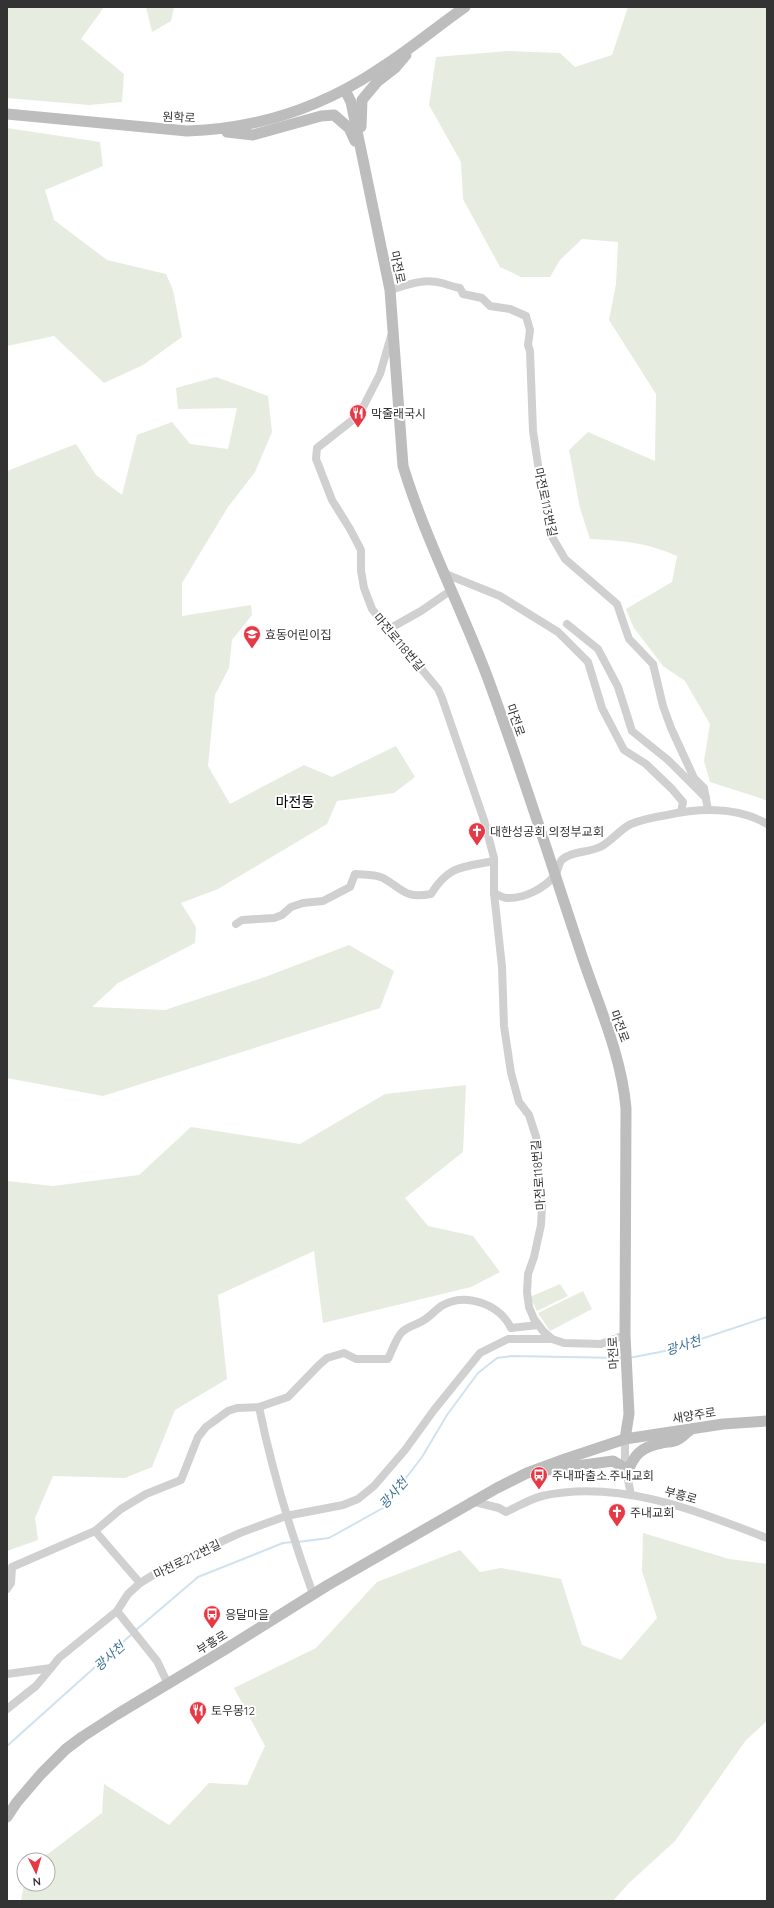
<svg xmlns="http://www.w3.org/2000/svg" width="774" height="1908" font-family="Quicksand,'Noto Sans KR',sans-serif">
	<rect width="100%" height="100%" fill="#fff"/>
	<g fill="#e6ecdf">
		<path d="M 7,7 L 104,7 L 81,39 L 124,74 L 122,102 L 89,105 L 7,98 Z"/>
		<path d="M 146,7 L 174,7 L 171,21 L 152,32 Z"/>
		<path d="M 628,7 L 767,7 L 767,801 L 760,798 L 710,782 L 704,761 L 710,724 L 685,681 L 663,666 L 634,628 L 626,609 L 672,582 L 677,556 C 645,542 624,541 590,539 L 580,508 L 569,450 L 588,432 L 655,461 L 656,394 L 609,320 L 616,284 L 618,242 L 582,239 L 560,260 L 550,277 L 521,277 L 500,267 L 463,199 L 461,162 L 429,105 L 436,57 L 508,51 L 560,53 L 575,67 L 612,55 Z"/>
		<path d="M 7,128 L 100,142 L 103,166 L 45,190 L 54,220 L 107,260 L 166,274 L 173,290 L 182,337 L 143,365 L 104,383 L 54,336 L 7,346 Z"/>
		<path d="M 216,377 L 268,396 L 272,432 L 255,472 L 228,507 L 182,583 L 182,616 L 251,605 L 252,615 L 232,640 L 229,668 L 215,695 L 208,766 L 230,804 L 304,765 L 332,777 L 396,746 L 415,777 L 394,793 L 337,801 L 327,824 L 218,889 L 181,903 L 196,927 L 195,943 L 118,983 L 92,1007 L 165,1010 L 265,977 L 349,945 L 394,971 L 380,1008 L 103,1096 L 7,1078 L 7,471 L 76,444 L 96,475 L 122,495 L 137,435 L 172,422 L 190,444 L 228,449 L 237,408 L 178,409 L 176,388 Z"/>
		<path d="M 466,1085 L 463,1152 L 405,1198 L 428,1226 L 473,1236 L 500,1272 L 471,1287 L 323,1323 L 314,1251 L 218,1295 L 227,1379 L 175,1410 L 152,1467 L 125,1478 L 53,1476 L 35,1518 L 38,1540 L 7,1551 L 7,1181 L 53,1186 L 139,1175 L 191,1127 L 300,1144 L 385,1094 Z"/>
		<path d="M 560,1284 L 568,1296 L 537,1311 L 530,1297 Z"/>
		<path d="M 583,1291 L 592,1309 L 550,1331 L 538,1313 Z"/>
		<path d="M 643,1533 L 729,1559 L 767,1564 L 767,1721 L 746,1740 L 675,1841 L 628,1884 L 613,1901 L 21,1901 L 24,1884 L 48,1884 L 48,1860 L 40,1860 L 102,1813 L 104,1784 L 169,1825 L 209,1783 L 247,1785 L 265,1746 L 234,1688 L 316,1648 L 377,1582 L 460,1550 L 480,1572 L 501,1568 L 561,1579 L 582,1645 L 621,1660 L 657,1618 L 642,1571 Z"/>
	</g>
	<g fill="none" stroke-linecap="round" stroke-linejoin="round">
		<g stroke="#cfe2ee" stroke-width="2">
			<path d="M 629,1358 L 665,1351 L 767,1317"/>
			<path d="M 298,1542 L 329,1538 L 383,1508 L 422,1457 L 447,1415 L 478,1373 L 497,1358 L 511,1356 L 623,1358"/>
			<path d="M 136,1630 L 198,1577 L 283,1543 L 293,1542"/>
			<path d="M 7,1746 L 133,1633"/>
		</g>
		<g stroke="#d0d0d0" stroke-width="8">
			<path d="M 390,290 C 407,285 424,278 442,283 C 448,285 454,287 460,288 L 463,294 L 482,298 L 490,306 L 510,309 L 526,316 L 530,330 L 528,345 L 530,351 L 533,431 L 538,465 L 546,496 L 551,535 L 565,559 L 617,604 L 629,639 L 653,664 L 663,706 L 671,728 L 694,778 L 704,788 L 708,810"/>
			<path d="M 391,336 L 380,374 L 359,415 L 317,448 L 316,459 L 332,500 L 350,529 L 361,550 L 361,571 L 364,588 L 372,609 L 438,689 L 442,698 L 484,820 L 494,858 L 494,893 L 502,967 L 504,1026 L 511,1073 L 519,1102 L 529,1115 L 539,1146 L 538,1174 L 542,1206 L 541,1225 L 534,1257 L 528,1274 L 527,1292 L 529,1307 L 534,1319 L 543,1331 L 552,1339 L 564,1343 L 601,1344 L 625,1335"/>
			<path d="M 443,573 L 500,596 L 558,632 L 588,662 L 602,708 L 624,750 L 646,764 L 672,789 L 683,802 L 681,812"/>
			<path d="M 567,624 L 598,649 L 618,687 L 632,731 L 668,760 L 706,798"/>
			<path d="M 389,629 L 421,611 L 450,591"/>
			<path d="M 494,893 C 498,895 503,898 507,898 C 524,899 545,888 555,875 C 561,867 556,861 568,856 C 578,851 590,852 600,847 C 611,842 620,829 631,824 C 643,819 655,817 667,815 C 700,808 736,806 767,824"/>
			<path d="M 236,924 L 242,920 L 274,918 L 282,915 L 291,907 L 303,903 L 323,901 L 350,887 L 355,874 C 364,875 375,874 383,878 C 403,889 404,899 431,894 C 449,865 463,867 494,861"/>
			<path d="M 259,1407 C 272,1471 291,1533 313,1594"/>
			<path d="M 625,1439 L 625,1464 L 631,1495"/>
			<path d="M 471,1501 L 499,1508 L 506,1512 C 517,1507 530,1499 542,1496 C 619,1479 697,1511 767,1538"/>
			<path d="M 95,1531 L 140,1583"/>
			<path d="M 7,1589 L 11,1583 L 12,1567 L 95,1531 L 121,1509 L 146,1494 L 181,1480 L 198,1437 L 206,1427 L 228,1411 L 237,1408 L 259,1407 L 288,1397 L 319,1365 L 327,1358 L 344,1353 L 356,1359 L 388,1359 C 392,1351 396,1338 402,1332 C 408,1326 417,1325 424,1320 C 431,1316 436,1309 443,1305 C 467,1292 500,1305 511,1328 L 538,1325"/>
			<path d="M 117,1611 L 157,1661 L 168,1684"/>
			<path d="M 7,1674 L 51,1668 L 59,1658 L 117,1611 L 128,1594 L 140,1583 L 168,1566 L 240,1533 L 286,1516 L 343,1505 L 358,1499 L 374,1486 L 405,1450 L 434,1410 L 480,1353 L 508,1339 L 552,1339"/>
			<path d="M 7,1709 L 36,1686 L 51,1668"/>
		</g>
		<g stroke="#bdbdbd" stroke-width="11">
			<path d="M 345,90 L 351,102 L 390,290 L 403,466 C 425,538 460,605 487,676 C 520,765 549,857 579,947 C 596,1000 621,1052 626,1108 L 625,1335 L 629,1414 L 625,1439"/>
			<path d="M 7,114 L 187,131 C 256,129 318,109 376,71 C 407,52 435,28 465,7"/>
			<path d="M 361,127 L 362,100 L 377,82 L 395,68 L 406,55"/>
			<path d="M 227,132 L 253,135 L 321,116 L 334,115 L 349,128 L 355,141"/>
			<path d="M 547,1470 L 613,1461 L 623,1467 L 626,1475"/>
			<path d="M 626,1475 C 634,1455 640,1447 662,1443 C 666,1442 673,1442 677,1440 C 682,1438 686,1433 690,1430"/>
			<path d="M 7,1817 L 17,1802 L 41,1774 L 66,1749 L 82,1737 L 116,1715 L 224,1650 L 328,1585 L 497,1488 L 527,1473 L 565,1459 L 625,1439 L 723,1424 L 767,1421"/>
		</g>
	</g>
	<defs>
		<g id="restaurant-pin" transform="scale(0.9)"><path d="M0 17L-7.5 6A9.5 9.5 0 1 1 7.5 6Z" fill="#e63946" stroke="#fff"/><path d="M-5-6h1v4h1v-4h1v4h1v-4h1v5L-1.5 .5V6h-2V.5L-5-1ZM5-6V6H3V1.5H1.5Q1.5-4 5-6Z" fill="#fff"/></g>
		<g id="school-pin" transform="scale(0.9)"><path d="M0 17L-7.5 6A9.5 9.5 0 1 1 7.5 6Z" fill="#e63946" stroke="#fff"/><path d="M0-5L7-2L0 1L-7-2ZM-4 1L0 2.5L4 1V4Q0 6-4 4Z" fill="#fff"/></g>
		<g id="church-pin" transform="scale(0.9)"><path d="M0 17L-7.5 6A9.5 9.5 0 1 1 7.5 6Z" fill="#e63946" stroke="#fff"/><path d="M-1.2-6h2.4v3.5h3.3v2.4h-3.3V6h-2.4V-.1h-3.3v-2.4h3.3Z" fill="#fff"/></g>
		<g id="bus-pin" transform="scale(0.9)"><path d="M0 17L-7.5 6A9.5 9.5 0 1 1 7.5 6Z" fill="#e63946" stroke="#fff"/><path d="M-5-6H5V4H4V6H2V4H-2V6H-4V4H-5ZM-3.5-4V0h7V-4ZM-3.5 1.2v1.5H-2V1.2ZM2 1.2v1.5H3.5V1.2Z" fill="#fff"/></g>
	</defs>
	<g fill-rule="evenodd">
		<use href="#restaurant-pin" x="358" y="413"/>
		<use href="#school-pin" x="252" y="634"/>
		<use href="#church-pin" x="477" y="831"/>
		<use href="#bus-pin" x="539" y="1475"/>
		<use href="#church-pin" x="617" y="1512"/>
		<use href="#bus-pin" x="212" y="1614"/>
		<use href="#restaurant-pin" x="198" y="1710"/>
	</g>
	<g text-anchor="middle" dominant-baseline="central" stroke-width="4" stroke-linejoin="round" paint-order="stroke">
		<g font-size="12" fill="#333" stroke="#fff">
			<text transform="translate(179 117) rotate(2)">원학로</text>
			<text transform="translate(398 267) rotate(78)">마전로</text>
			<text transform="translate(546 502) rotate(78)">마전로113번길</text>
			<text transform="translate(399 642) rotate(50)">마전로118번길</text>
			<text transform="translate(516 720) rotate(71)">마전로</text>
			<text transform="translate(620 1026) rotate(70)">마전로</text>
			<text transform="translate(538 1175) rotate(-94)">마전로118번길</text>
			<text transform="translate(613 1353) rotate(-93)">마전로</text>
			<text transform="translate(694 1415) rotate(-9)">새양주로</text>
			<text transform="translate(681 1495) rotate(16)">부흥로</text>
			<text transform="translate(187 1559) rotate(-26)">마전로212번길</text>
			<text transform="translate(212 1642) rotate(-31)">부흥로</text>
		</g>
		<g font-size="12" fill="#333" stroke="#fff" text-anchor="start">
			<text x="371" y="413">막줄래국시</text>
			<text x="265" y="634">효동어린이집</text>
			<text x="490" y="831">대한성공회 의정부교회</text>
			<text x="552" y="1475">주내파출소.주내교회</text>
			<text x="630" y="1512">주내교회</text>
			<text x="225" y="1614">응달마을</text>
			<text x="211" y="1710">토우몽12</text>
		</g>
		<g font-size="13" font-style="italic" fill="#3f7597" stroke="#fff">
			<text transform="translate(683 1345) rotate(-18)">광사천</text>
			<text transform="translate(393 1493) rotate(-49)">광사천</text>
			<text transform="translate(109 1656) rotate(-42)">광사천</text>
		</g>
		<g font-size="14" fill="#000" stroke="#fff">
			<text x="295" y="802">마전동</text>
		</g>
	</g>
	<rect width="774" height="1908" fill="none" stroke="#333333" stroke-width="16"/>
	<g transform="translate(36 1872) rotate(175)"><circle r="19" fill="#ffffff" stroke="#adadad"/>
	<path d="M0-3L7 15L0 10L-7 15Z" fill="#e63946"/>
	<text y="-6" font-size="11" font-weight="bold" text-anchor="middle" fill="#333333">N</text>
	</g>
</svg>
